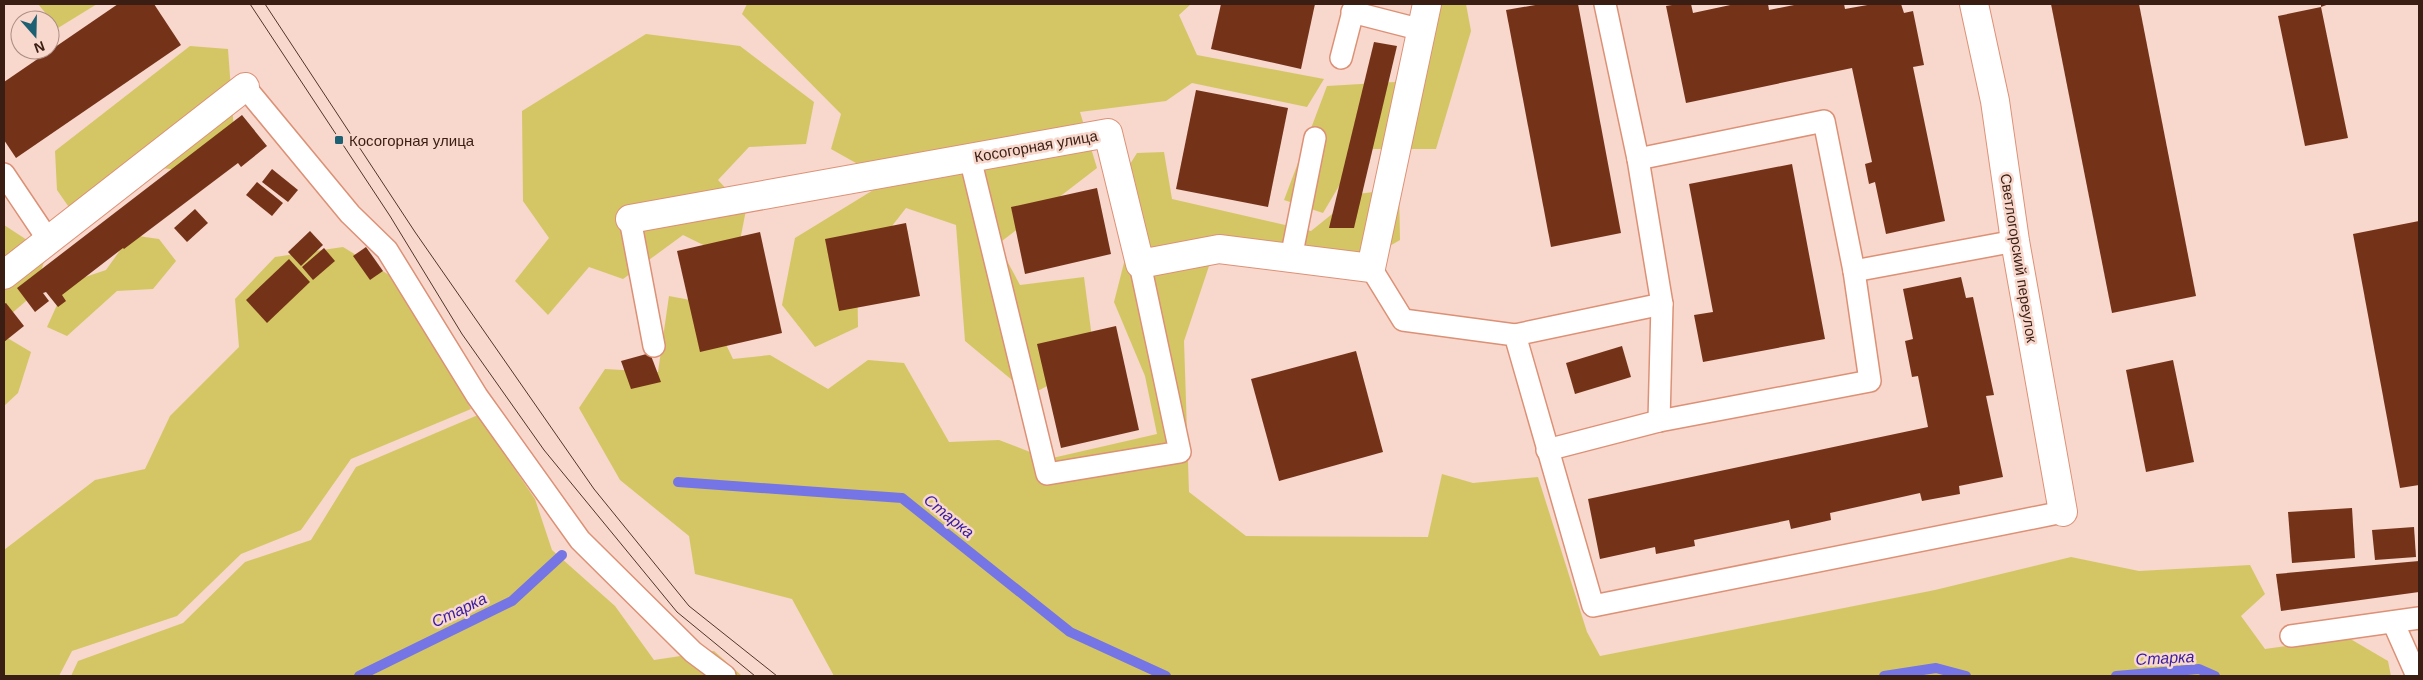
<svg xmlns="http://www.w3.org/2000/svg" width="2423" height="680" font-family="Arial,sans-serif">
	<rect width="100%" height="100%" fill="#f8d7cc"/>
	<g fill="#d5c665">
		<path d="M 38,4 L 97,4 L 58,28 Z"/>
		<path d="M 747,4 L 1191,4 L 1179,15 L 1197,55 L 1324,79 L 1307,107 L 1192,83 L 1166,101 L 1080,112 L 1097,168 L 998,244 L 1020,285 L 1084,277 L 1095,361 L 1030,395 L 965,341 L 956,225 L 906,208 L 857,271 L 858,327 L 815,347 L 782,305 L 795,238 L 888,181 L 831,149 L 841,114 L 742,14 Z"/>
		<path d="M 1415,4 L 1466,4 L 1471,31 L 1436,149 L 1361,149 L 1323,213 L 1284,200 L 1327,86 L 1395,82 L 1417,23 Z"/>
		<path d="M 646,34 L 740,46 L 814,102 L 806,144 L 749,147 L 718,180 L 746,210 L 736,261 L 683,235 L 623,279 L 589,267 L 548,315 L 515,281 L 549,238 L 523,201 L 522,111 Z"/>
		<path d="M 190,46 L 228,49 L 234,131 L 188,171 L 134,165 L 73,213 L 57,190 L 55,151 Z"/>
		<path d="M 1164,152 L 1172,199 L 1311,231 L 1357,194 L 1399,189 L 1400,240 L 1362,262 L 1210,263 L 1184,341 L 1189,492 L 1246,536 L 1428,537 L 1442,474 L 1473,483 L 1538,477 L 1587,632 L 1600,656 L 1935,590 L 2071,557 L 2139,571 L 2250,565 L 2265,594 L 2241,616 L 2265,649 L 2347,637 L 2388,661 L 2391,676 L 834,676 L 792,599 L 695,574 L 689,536 L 620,480 L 579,408 L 605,369 L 658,372 L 669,296 L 706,303 L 733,359 L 770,355 L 828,389 L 868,360 L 904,363 L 949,442 L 999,440 L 1048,459 L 1157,434 L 1145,376 L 1114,302 L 1126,255 L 1113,191 L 1137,153 Z"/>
		<path d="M 4,225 L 47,253 L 33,295 L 4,320 Z"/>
		<path d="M 131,235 L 159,239 L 176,261 L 153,289 L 117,291 L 67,336 L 47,327 L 67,283 L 106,270 Z"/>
		<path d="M 343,247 L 404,284 L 471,409 L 351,459 L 301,530 L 241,554 L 177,616 L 72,651 L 59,676 L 4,676 L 4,550 L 95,480 L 145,469 L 170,416 L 239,347 L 235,299 L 275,257 Z"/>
		<path d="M 4,336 L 31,352 L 18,393 L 4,406 Z"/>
		<path d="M 478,415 L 535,499 L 552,550 L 615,606 L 654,660 L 714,651 L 742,676 L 71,676 L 78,661 L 183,623 L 245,562 L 311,540 L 356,467 Z"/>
	</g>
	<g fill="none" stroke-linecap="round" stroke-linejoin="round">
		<g stroke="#7675e5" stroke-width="10">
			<path d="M 678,482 L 902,498 L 1070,632 L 1166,676"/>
			<path d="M 359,676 L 512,601 L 562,555"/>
			<path d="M 1884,676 L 1936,668 L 1966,676"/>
			<path d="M 2116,676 L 2199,669 L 2215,676"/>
		</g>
	</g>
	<g fill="#743319">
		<path d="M 118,4 L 154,4 L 181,45 L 16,158 L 4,140 L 4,82 Z"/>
		<path d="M 1221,4 L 1315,4 L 1301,69 L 1211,49 Z"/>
		<path d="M 1541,4 L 1578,4 L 1621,233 L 1551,247 L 1506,10 Z"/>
		<path d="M 1678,4 L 1691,4 L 1693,13 L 1735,4 L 1768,4 L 1769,10 L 1799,4 L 1844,4 L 1845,9 L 1873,4 L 1901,4 L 1904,13 L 1913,11 L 1924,65 L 1913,67 L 1945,221 L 1886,234 L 1875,182 L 1869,184 L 1865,164 L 1872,162 L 1852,68 L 1686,103 L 1666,6 Z"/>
		<path d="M 2051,4 L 2139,4 L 2196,296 L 2112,313 Z"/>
		<path d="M 2321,4 L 2329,4 L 2321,7 L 2348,138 L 2305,146 L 2278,16 L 2321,7 Z"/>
		<path d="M 1374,42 L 1397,46 L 1354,228 L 1329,228 Z"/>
		<path d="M 1196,90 L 1288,108 L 1268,207 L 1176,189 Z"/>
		<path d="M 242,115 L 267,146 L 241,167 L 238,163 L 124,249 L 123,248 L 62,295 L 66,301 L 58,307 L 46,292 L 43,293 L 49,301 L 35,312 L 17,288 Z"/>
		<path d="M 1792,164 L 1825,339 L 1703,362 L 1694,315 L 1713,312 L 1689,184 Z"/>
		<path d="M 272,169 L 298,190 L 288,202 L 262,182 Z"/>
		<path d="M 257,182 L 283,203 L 272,216 L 246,195 Z"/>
		<path d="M 1097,188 L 1111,254 L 1025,274 L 1011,207 Z"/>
		<path d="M 195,209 L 208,223 L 187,242 L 174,228 Z"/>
		<path d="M 2419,221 L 2419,485 L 2400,488 L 2353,234 Z"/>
		<path d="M 906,223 L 920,296 L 839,311 L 825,239 Z"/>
		<path d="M 310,231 L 323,245 L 301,266 L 288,252 Z"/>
		<path d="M 760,232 L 782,333 L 700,352 L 677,251 Z"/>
		<path d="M 366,247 L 383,271 L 370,280 L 353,256 Z"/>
		<path d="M 324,248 L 335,261 L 313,280 L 302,267 Z"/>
		<path d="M 289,259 L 310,282 L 267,323 L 246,300 Z"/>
		<path d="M 1961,277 L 1966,298 L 1973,297 L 1994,395 L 1986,396 L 2003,477 L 1959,486 L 1960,494 L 1922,501 L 1920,493 L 1830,513 L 1831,520 L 1791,529 L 1789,520 L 1694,540 L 1695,546 L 1656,554 L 1655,547 L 1600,559 L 1588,499 L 1928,427 L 1918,376 L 1912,377 L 1905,341 L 1913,339 L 1903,289 Z"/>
		<path d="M 6,303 L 24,326 L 4,342 L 4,304 Z"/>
		<path d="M 1116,326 L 1139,430 L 1061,448 L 1037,344 Z"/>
		<path d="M 1622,346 L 1631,377 L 1575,394 L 1566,363 Z"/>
		<path d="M 1356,351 L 1383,452 L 1279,481 L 1251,379 Z"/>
		<path d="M 650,353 L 661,382 L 631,389 L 621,361 Z"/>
		<path d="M 2173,360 L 2194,462 L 2146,472 L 2126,370 Z"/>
		<path d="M 2352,508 L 2355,558 L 2292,563 L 2288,512 Z"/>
		<path d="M 2414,527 L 2416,557 L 2375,560 L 2372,530 Z"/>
		<path d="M 2419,561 L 2419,592 L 2281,611 L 2276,574 Z"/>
	</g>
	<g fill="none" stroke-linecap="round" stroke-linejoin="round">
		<g stroke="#dc9176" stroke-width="24">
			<g id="service">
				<path d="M 1605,4 L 1638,159 L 1662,304 L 1659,421"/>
				<path d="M 1352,12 L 1422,30"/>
				<path d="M 1341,58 L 1355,4"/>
				<path d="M 245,87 L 350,214 L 387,250 L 477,396 L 580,540 L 693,652 L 725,676"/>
				<path d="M 970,158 L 1047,474 L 1180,452 L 1140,264"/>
				<path d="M 1638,159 L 1824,121 L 1854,271"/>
				<path d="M 4,174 L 49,241"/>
				<path d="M 630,219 L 654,346"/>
				<path d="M 1291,258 L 1315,138"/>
				<path d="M 1371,268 L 1403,320 L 1515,335 L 1593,606 L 2063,512"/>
				<path d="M 1515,335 L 1662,304"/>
				<path d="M 1547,450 L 1659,421 L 1870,381 L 1854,271 L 2015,241"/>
				<path d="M 2393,622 L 2417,676"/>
				<path d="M 2291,636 L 2419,618"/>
			</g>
		</g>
		<g stroke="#dc9176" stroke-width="30">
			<g id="minor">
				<path d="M 1974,4 L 1995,101 L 2015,241 L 2063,512"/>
				<path d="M 630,219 L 1108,133 L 1140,264 L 1219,249 L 1371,268 L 1427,4"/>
				<path d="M 4,275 L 245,87"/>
			</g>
		</g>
		<use href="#service" stroke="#fff" stroke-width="21"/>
		<use href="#minor" stroke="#fff" stroke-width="28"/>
		<g stroke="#513429" stroke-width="1">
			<path d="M 250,4 L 390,216 L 462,334 L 544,450 L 677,612 L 755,676"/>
			<path d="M 265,4 L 415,232 L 594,489 L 689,606 L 777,676"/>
		</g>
	</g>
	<rect fill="#1d6073" stroke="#f8d7cc" stroke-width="2" x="334" y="135" width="10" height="10" rx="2.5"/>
	<g text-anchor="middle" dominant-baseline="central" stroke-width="5" stroke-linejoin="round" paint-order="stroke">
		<g font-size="15" fill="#3b1e13" stroke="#f8d7cc" text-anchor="start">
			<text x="349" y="140">Косогорная улица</text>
		</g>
		<g font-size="15" fill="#3b1e13" stroke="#f8d7cc">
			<text transform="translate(1036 146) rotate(-10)">Косогорная улица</text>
			<text transform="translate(2019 258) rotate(81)">Светлогорский переулок</text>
		</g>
		<g font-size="16" font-style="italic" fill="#381ba2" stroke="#f8d7cc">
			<text transform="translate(949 516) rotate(39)">Старка</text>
			<text transform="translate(459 610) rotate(-26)">Старка</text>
			<text transform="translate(2165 658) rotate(-3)">Старка</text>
		</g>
	</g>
	<rect width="2423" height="680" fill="none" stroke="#3b1e13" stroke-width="10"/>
	<g transform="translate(35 35) rotate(160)"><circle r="24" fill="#f8d7cc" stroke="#ac8d82"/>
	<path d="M0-4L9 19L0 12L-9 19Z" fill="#1d6073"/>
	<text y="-8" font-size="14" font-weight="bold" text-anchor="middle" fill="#3b1e13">N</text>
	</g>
</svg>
